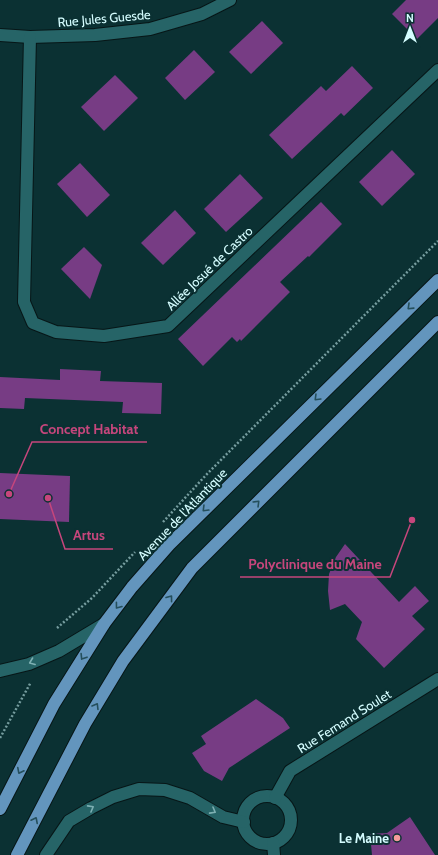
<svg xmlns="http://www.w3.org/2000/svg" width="438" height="855" font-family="Cabin,sans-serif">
	<rect width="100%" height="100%" fill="#0b3133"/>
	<g fill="#773c84">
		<path d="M 406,0 L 438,0 L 438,18 L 417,39 L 392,14 Z"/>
		<path d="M 262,21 L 283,43 L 251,74 L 229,52 Z"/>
		<path d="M 194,50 L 215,72 L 185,100 L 165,78 Z"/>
		<path d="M 352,66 L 373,88 L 344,116 L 341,113 L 292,159 L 269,135 L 321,86 L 326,91 Z"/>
		<path d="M 115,75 L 138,98 L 104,131 L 81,107 Z"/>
		<path d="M 392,150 L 415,174 L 382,206 L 359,182 Z"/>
		<path d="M 80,163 L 110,195 L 87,217 L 57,184 Z"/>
		<path d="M 240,174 L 263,198 L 226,232 L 204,209 Z"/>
		<path d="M 321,202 L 342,224 L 309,257 L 308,256 L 280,282 L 290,292 L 241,341 L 240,339 L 237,342 L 232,337 L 203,366 L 178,339 Z"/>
		<path d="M 175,210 L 196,233 L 163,265 L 141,243 Z"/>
		<path d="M 84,247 L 102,265 L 90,299 L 61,269 Z"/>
		<path d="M 60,369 L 101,371 L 100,381 L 162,383 L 161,414 L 122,413 L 123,402 L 25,398 L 24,409 L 0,408 L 0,377 L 60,380 Z"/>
		<path d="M 0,473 L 70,476 L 69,522 L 0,519 Z"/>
		<path d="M 345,544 L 399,602 L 415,586 L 429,601 L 412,616 L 425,629 L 384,668 L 356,639 L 362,622 L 345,604 L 330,610 L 328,591 L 329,574 L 336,557 Z"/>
		<path d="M 256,699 L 283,718 L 290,728 L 229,768 L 222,781 L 204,771 L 192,753 L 206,744 L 201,736 Z"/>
		<path d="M 410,817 L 435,855 L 372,855 L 370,834 L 387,833 Z"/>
	</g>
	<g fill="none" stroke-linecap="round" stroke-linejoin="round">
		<g stroke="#071617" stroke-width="14">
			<g id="minor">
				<path d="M 0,35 L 30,37 L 95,35 L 150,29 L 202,14 L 230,0"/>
				<path d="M 30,37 L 24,302 L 33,323 L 56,332 L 104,336 L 168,326 L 438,70"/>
				<path d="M 0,671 L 29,664 L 59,651 L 104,624"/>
				<circle cx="267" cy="820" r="24"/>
				<path d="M 275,798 L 290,771 L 438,679"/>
				<path d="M 273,843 L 274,855"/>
				<path d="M 46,855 L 69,821 L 91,808 L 113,797 L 139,789 L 165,790 L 190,798 L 223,817 L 244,822"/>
			</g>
		</g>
		<g stroke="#071617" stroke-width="14">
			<g id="major">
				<path d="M 0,809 L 54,704 L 104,624 L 132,587 L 169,545 L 438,280"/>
				<path d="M 17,855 L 85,724 L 123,661 L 192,568 L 438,322"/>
			</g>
		</g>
		<g stroke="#769d9f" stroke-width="2.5" stroke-dasharray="2 2" stroke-linecap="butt">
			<path d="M 163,522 L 207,474 L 438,241"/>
			<path d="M 57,628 L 92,598 L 135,552"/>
			<path d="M 0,738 L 31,682"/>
		</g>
		<use href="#minor" stroke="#266467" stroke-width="12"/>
		<use href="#major" stroke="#6395bd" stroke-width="12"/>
	</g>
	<defs><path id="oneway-chevron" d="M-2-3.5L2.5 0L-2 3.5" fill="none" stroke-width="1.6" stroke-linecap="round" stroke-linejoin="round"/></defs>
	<g stroke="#254f5c">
		<use href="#oneway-chevron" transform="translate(410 307) rotate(136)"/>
		<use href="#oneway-chevron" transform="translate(317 398) rotate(135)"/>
		<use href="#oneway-chevron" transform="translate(257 503) rotate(-45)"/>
		<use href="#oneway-chevron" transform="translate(205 509) rotate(135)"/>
		<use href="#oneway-chevron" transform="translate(170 598) rotate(-53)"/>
		<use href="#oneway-chevron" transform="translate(118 606) rotate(127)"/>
		<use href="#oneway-chevron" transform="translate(83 657) rotate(122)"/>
		<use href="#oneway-chevron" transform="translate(96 706) rotate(-59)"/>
		<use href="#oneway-chevron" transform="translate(20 771) rotate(117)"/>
		<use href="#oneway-chevron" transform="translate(35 820) rotate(-63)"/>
	</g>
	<g stroke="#7eb0b3">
		<use href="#oneway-chevron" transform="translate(32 662) rotate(159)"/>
		<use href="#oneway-chevron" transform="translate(91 808) rotate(-29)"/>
		<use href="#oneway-chevron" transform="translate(213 811) rotate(29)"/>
	</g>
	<circle fill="#f59b9b" stroke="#0b3133" stroke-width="1.5" cx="397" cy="838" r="4"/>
	<g text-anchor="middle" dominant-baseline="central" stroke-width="4" stroke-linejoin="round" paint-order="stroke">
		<g font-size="13" fill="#d5fdff" stroke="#0b3133">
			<text transform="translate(104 18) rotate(-5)">Rue Jules Guesde</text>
			<text transform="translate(209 268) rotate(-44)">Allée Josué de Castro</text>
			<text transform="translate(182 514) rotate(-46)">Avenue de l'Atlantique</text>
			<text transform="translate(344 721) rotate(-32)">Rue Fernand Soulet</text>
		</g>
		<g font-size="13" font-weight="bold" fill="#d5fdff" stroke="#0b3133" text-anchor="end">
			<text x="389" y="838">Le Maine</text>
		</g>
	</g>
	<path fill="none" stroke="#c6467c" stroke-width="1.5" d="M9 494L32 442H147M48 498L65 549H113M412 520L390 577H240"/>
	<g fill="#c6467c" stroke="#0b3133" stroke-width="1.5">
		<circle cx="9" cy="494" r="4"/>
		<circle cx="48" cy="498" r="4"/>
		<circle cx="412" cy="520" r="4"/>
	</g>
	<g font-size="14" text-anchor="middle" font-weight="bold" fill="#c6467c" stroke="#0b3133" stroke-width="4" stroke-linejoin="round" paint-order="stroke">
		<text x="89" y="434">Concept Habitat</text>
		<text x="89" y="540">Artus</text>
		<text x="315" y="569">Polyclinique du Maine</text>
	</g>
	<g transform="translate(410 28)" stroke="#0b3133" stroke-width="3" paint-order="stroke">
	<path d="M0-3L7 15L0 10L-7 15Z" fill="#d5fdff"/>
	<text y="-6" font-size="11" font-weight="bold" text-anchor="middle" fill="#d5fdff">N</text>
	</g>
</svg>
